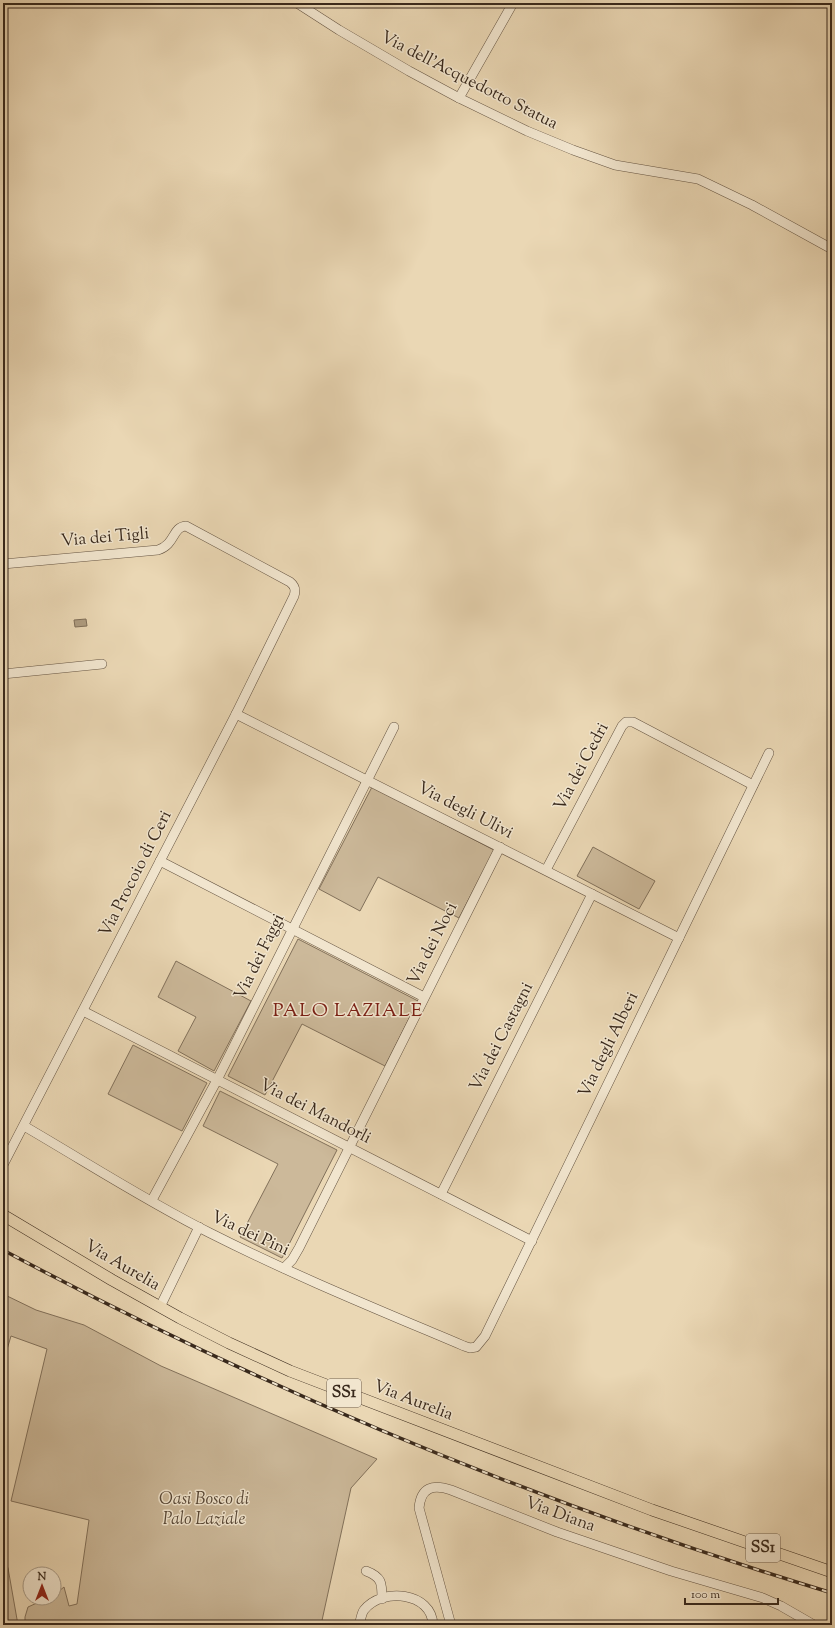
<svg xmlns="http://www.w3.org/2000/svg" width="835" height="1628" font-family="'Sorts Mill Goudy',serif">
	<rect width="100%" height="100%" fill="#ead7b4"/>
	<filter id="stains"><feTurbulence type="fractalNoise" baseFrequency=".005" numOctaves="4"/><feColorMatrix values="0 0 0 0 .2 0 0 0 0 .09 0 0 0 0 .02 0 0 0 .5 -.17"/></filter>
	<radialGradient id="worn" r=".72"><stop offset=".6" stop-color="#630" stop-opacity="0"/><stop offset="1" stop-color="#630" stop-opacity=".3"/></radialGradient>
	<g fill="#ccb99a" stroke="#82715b">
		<path d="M 372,787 L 494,850 L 459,918 L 378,877 L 360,911 L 319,889 Z"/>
		<path d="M 593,847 L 655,881 L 639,909 L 577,876 Z"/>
		<path d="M 298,939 L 418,1001 L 385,1066 L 302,1024 L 265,1095 L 228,1076 Z"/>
		<path d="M 176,961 L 251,1001 L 214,1071 L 178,1051 L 196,1017 L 158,997 Z"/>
		<path d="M 133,1045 L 207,1083 L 182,1131 L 108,1094 Z"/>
		<path d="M 220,1091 L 337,1150 L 282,1258 L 240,1237 L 278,1164 L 203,1126 Z"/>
		<path d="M 3,1294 L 36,1310 L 84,1325 L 161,1366 L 377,1459 L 351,1488 L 321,1625 L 71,1625 L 70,1623 L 65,1625 L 25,1625 L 25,1617 L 28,1607 L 48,1598 L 54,1598 L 54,1595 L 64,1587 L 69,1606 L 77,1604 L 89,1520 L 11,1501 L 47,1349 L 11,1336 L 3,1363 Z"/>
		<path d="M 3,1558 L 8,1568 L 18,1625 L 3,1625 Z"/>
	</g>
	<path fill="#ae9c80" stroke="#7f6e58" d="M 86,619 L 87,626 L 75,627 L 74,620 Z"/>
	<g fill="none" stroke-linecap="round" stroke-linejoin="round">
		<g stroke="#655442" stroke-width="10">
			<g id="minor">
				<path d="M 297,3 L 339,30 L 409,71 L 459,98 L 527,131 L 573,150 L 615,165 L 698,179 L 752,205 L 832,249"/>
				<path d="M 459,98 L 513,3"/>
				<path d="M 3,564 L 158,550 C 176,544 172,527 186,526 L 290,582 C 295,586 296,590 294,596 L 236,714 L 3,1165"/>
				<path d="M 3,674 L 102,664"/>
				<path d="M 236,714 L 679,938"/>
				<path d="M 160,861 L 424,997"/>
				<path d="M 546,870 L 622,726 L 626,722 L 633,722 L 753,785"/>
				<path d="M 83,1011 L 532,1241"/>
				<path d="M 24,1126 C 86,1162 146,1201 210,1233 C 293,1275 379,1310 464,1346 L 470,1348 L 476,1347 L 485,1336 L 769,753"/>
				<path d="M 441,1194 L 592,894"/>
				<path d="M 152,1200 L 217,1080 L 394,727"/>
				<path d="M 284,1268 L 292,1260 L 299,1248 L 500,847"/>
				<path d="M 160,1307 L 199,1227"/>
				<path d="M 366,1571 C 382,1577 382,1583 382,1599"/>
				<path d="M 359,1625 C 361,1620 361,1614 364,1610 C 382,1587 432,1592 433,1625"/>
				<path d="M 451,1625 L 419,1508 C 421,1487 433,1484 451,1490 L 557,1532 L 671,1571 L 763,1598 L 781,1606 L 814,1625"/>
			</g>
		</g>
		<g stroke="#39291c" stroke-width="12">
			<path id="major" d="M 3,1215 L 112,1280 L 180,1318 L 229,1343 L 290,1371 L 652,1510 L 832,1572"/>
		</g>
		<use href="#minor" stroke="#f1e5ce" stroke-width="9"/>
		<use href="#major" stroke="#ead7b4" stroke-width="11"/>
		<g stroke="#39291c" stroke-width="3.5">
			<path id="rail" d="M 3,1250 C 267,1391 545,1506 832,1593"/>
		</g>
		<use href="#rail" stroke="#f1e5ce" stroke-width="2" stroke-dasharray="6" stroke-linecap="butt"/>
	</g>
	<g text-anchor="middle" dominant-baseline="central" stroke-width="3" stroke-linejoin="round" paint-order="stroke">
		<g fill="#f1e5ce" stroke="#706151" stroke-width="1">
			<rect x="327" y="1379" width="34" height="28" rx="3"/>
			<rect x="746" y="1534" width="34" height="28" rx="3"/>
		</g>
		<g font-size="16" font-weight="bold" fill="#39291c">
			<text x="344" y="1393">SS1</text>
			<text x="763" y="1548">SS1</text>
		</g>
		<g font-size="17" fill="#39291c" stroke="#f1e5ce">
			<text transform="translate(469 81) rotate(27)">Via dell'Acquedotto Statua</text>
			<text transform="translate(105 538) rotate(-5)">Via dei Tigli</text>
			<text transform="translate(582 767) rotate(-62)">Via dei Cedri</text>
			<text transform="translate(465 811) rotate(27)">Via degli Ulivi</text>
			<text transform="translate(136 874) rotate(-63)">Via Procoio di Ceri</text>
			<text transform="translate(433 944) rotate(-63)">Via dei Noci</text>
			<text transform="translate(260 957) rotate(-64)">Via dei Faggi</text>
			<text transform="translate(502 1037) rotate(-63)">Via dei Castagni</text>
			<text transform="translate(609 1045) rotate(-64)">Via degli Alberi</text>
			<text transform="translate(315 1112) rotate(27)">Via dei Mandorli</text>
			<text transform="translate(250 1234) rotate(25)">Via dei Pini</text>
			<text transform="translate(122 1266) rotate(30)">Via Aurelia</text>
			<text transform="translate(413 1401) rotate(21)">Via Aurelia</text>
			<text transform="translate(560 1515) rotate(20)">Via Diana</text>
		</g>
		<g font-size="17" font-style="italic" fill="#564635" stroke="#f1e5ce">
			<text x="204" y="1500">Oasi Bosco di<tspan x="204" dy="20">Palo Laziale</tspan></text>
		</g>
		<g font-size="19" letter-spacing="1" fill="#7a1f14" stroke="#f1e5ce">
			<text x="348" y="1011">PALO LAZIALE</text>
		</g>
	</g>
	<rect width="835" height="1628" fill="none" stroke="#ead7b4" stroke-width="16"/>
	<rect x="4" y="4" width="827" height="1620" fill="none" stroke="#39291c" stroke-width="2"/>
	<rect x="8" y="8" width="819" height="1612" fill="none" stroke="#39291c"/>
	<g transform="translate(42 1586)"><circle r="19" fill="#f1e5ce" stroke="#a79a87"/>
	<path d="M0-3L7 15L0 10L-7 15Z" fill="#8f2418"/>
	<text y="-6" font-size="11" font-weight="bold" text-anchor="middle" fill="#39291c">N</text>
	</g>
	<path d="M685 1598v6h93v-6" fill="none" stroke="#39291c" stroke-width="2"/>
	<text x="691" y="1598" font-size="12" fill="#39291c" stroke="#f1e5ce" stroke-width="3" paint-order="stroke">100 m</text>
	<rect width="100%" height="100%" filter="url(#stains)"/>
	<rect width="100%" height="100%" fill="url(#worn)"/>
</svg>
